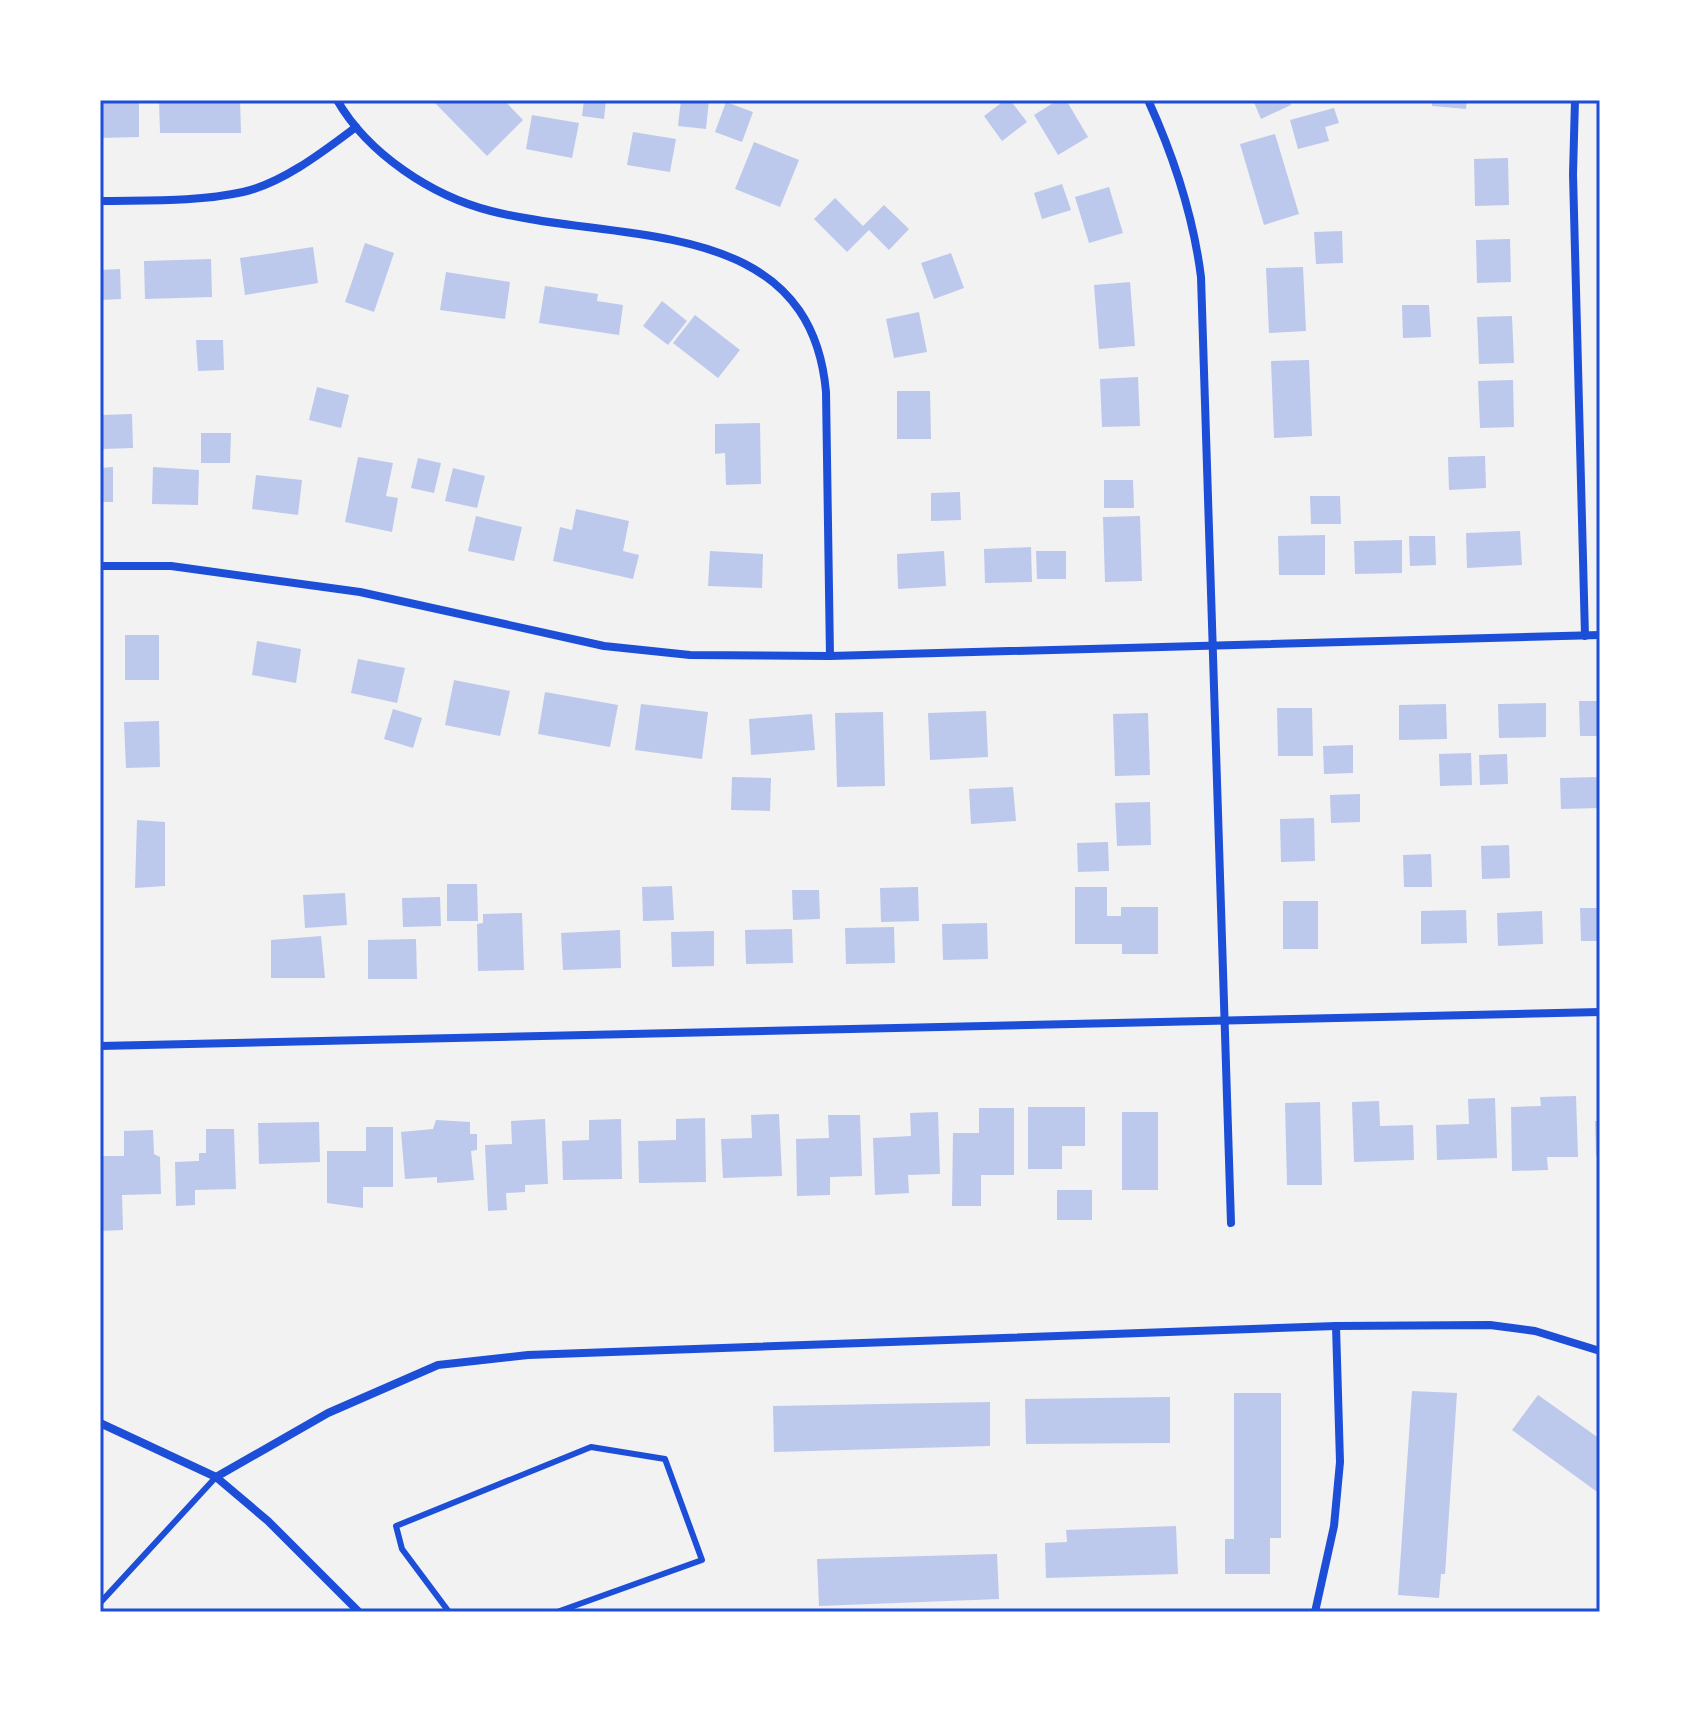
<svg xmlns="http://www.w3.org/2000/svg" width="1700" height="1712" font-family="Lato,sans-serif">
	<rect width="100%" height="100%" fill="#f2f2f2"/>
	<g fill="#bdc9ec">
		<path d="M 100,100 L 139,100 L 139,137 L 100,138 Z"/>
		<path d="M 159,100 L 240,100 L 241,133 L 160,133 Z"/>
		<path d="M 432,100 L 504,100 L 523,120 L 487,156 Z"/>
		<path d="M 584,100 L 606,100 L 604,119 L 582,116 Z"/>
		<path d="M 681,100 L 709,100 L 706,129 L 678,126 Z"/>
		<path d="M 1005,100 L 1010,100 L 1027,122 L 1002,141 L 984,116 Z"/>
		<path d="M 1058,100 L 1066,100 L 1088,137 L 1058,155 L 1034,115 Z"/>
		<path d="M 1253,100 L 1289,100 L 1291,105 L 1261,119 Z"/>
		<path d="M 1432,100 L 1467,100 L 1466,109 L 1432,106 Z"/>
		<path d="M 726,102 L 753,112 L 742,142 L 715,132 Z"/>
		<path d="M 1334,108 L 1339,123 L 1325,127 L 1329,141 L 1298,149 L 1290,120 Z"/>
		<path d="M 532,115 L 579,123 L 572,158 L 526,149 Z"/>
		<path d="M 633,132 L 676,139 L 670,172 L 627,165 Z"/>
		<path d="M 1275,134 L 1299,214 L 1264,225 L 1240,144 Z"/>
		<path d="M 754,142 L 799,160 L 780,207 L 735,189 Z"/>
		<path d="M 1508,158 L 1509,205 L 1475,206 L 1474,159 Z"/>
		<path d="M 1062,184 L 1071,210 L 1042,219 L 1034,193 Z"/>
		<path d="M 1109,187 L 1123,233 L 1089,243 L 1075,197 Z"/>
		<path d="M 835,198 L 863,226 L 884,205 L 909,229 L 889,250 L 869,230 L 847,252 L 814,219 Z"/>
		<path d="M 1342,231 L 1343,263 L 1316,264 L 1314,232 Z"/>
		<path d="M 1510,239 L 1511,282 L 1477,283 L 1476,240 Z"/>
		<path d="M 365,243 L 394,253 L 374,312 L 345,302 Z"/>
		<path d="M 313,247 L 318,283 L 245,295 L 240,258 Z"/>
		<path d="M 951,253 L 964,288 L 934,299 L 921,263 Z"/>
		<path d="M 211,259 L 212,297 L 145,299 L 144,261 Z"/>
		<path d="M 1303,267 L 1306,331 L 1269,333 L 1266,268 Z"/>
		<path d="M 120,269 L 121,299 L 100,300 L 100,270 Z"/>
		<path d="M 446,272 L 510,282 L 505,319 L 440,310 Z"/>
		<path d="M 1130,282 L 1135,346 L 1099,349 L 1094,285 Z"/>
		<path d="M 545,286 L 598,294 L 597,301 L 623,305 L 619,335 L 539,323 Z"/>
		<path d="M 662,301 L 687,321 L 668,345 L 643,326 Z"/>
		<path d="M 1402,305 L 1429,305 L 1431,337 L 1403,338 Z"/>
		<path d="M 919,312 L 927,352 L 894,358 L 886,319 Z"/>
		<path d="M 695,315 L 740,350 L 718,378 L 673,343 Z"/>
		<path d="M 1512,316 L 1514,363 L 1479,364 L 1477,317 Z"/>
		<path d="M 196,340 L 223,340 L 224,370 L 198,371 Z"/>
		<path d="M 1309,360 L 1312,436 L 1274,438 L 1271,361 Z"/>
		<path d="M 1138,377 L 1140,426 L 1102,427 L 1100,379 Z"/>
		<path d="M 1513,380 L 1514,427 L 1480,428 L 1478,381 Z"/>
		<path d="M 317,387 L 349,395 L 341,428 L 309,420 Z"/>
		<path d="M 897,391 L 930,391 L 931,439 L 897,439 Z"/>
		<path d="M 132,414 L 133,448 L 102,449 L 101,415 Z"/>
		<path d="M 760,423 L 761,484 L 726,485 L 725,453 L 715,454 L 715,424 Z"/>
		<path d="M 201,433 L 231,433 L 230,463 L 201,463 Z"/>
		<path d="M 1485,456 L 1486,488 L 1449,490 L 1448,457 Z"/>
		<path d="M 358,457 L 393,463 L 386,496 L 398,498 L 392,532 L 345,522 Z"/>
		<path d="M 418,458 L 441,463 L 434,493 L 411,488 Z"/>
		<path d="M 113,467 L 113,502 L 100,502 L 100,468 Z"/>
		<path d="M 153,467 L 199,470 L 198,505 L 152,504 Z"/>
		<path d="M 453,468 L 485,476 L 477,508 L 445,501 Z"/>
		<path d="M 256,475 L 302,480 L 298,515 L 252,509 Z"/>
		<path d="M 1104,480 L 1133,480 L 1134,508 L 1104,508 Z"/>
		<path d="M 960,492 L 961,520 L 931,521 L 931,493 Z"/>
		<path d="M 1310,496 L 1340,496 L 1341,524 L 1311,524 Z"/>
		<path d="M 576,509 L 629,521 L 623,551 L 639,555 L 633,579 L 553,561 L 560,527 L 572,530 Z"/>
		<path d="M 476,516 L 522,527 L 514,561 L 468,551 Z"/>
		<path d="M 1140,516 L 1142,581 L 1105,582 L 1103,517 Z"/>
		<path d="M 1520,531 L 1522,565 L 1467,568 L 1466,533 Z"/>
		<path d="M 1325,535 L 1325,575 L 1279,575 L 1278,536 Z"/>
		<path d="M 1409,536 L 1435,536 L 1436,565 L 1410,566 Z"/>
		<path d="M 1402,540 L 1402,573 L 1355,574 L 1354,541 Z"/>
		<path d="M 1031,547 L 1032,582 L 985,583 L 984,549 Z"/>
		<path d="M 710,551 L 763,554 L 762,588 L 708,586 Z"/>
		<path d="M 944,551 L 946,586 L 898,589 L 897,554 Z"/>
		<path d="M 1036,551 L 1066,551 L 1066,579 L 1037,579 Z"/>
		<rect x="125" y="635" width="34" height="45"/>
		<path d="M 257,641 L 301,649 L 296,683 L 252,675 Z"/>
		<path d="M 358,659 L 405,668 L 397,703 L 351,693 Z"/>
		<path d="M 454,680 L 510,691 L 500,736 L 445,725 Z"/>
		<path d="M 545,692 L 618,705 L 610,747 L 538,734 Z"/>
		<path d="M 1579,701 L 1600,701 L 1600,736 L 1580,736 Z"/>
		<path d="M 1546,703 L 1546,737 L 1499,738 L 1498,704 Z"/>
		<path d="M 641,704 L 708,712 L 702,759 L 635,750 Z"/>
		<path d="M 1446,704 L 1447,739 L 1399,740 L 1399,705 Z"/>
		<path d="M 1277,708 L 1312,708 L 1313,756 L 1278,756 Z"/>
		<path d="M 393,709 L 422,718 L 413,748 L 384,739 Z"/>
		<path d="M 986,711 L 988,757 L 930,760 L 928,713 Z"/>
		<path d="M 883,712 L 885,786 L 837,787 L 835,713 Z"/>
		<path d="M 1148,713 L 1150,775 L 1115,776 L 1113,714 Z"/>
		<path d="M 812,714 L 815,750 L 751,755 L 749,719 Z"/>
		<path d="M 159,721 L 160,767 L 126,768 L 124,722 Z"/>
		<path d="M 1353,745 L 1353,773 L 1324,774 L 1323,746 Z"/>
		<path d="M 1471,753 L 1472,785 L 1440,786 L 1439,754 Z"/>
		<path d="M 1507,754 L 1508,784 L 1480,785 L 1479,755 Z"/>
		<path d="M 732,777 L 771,778 L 770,811 L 731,810 Z"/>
		<path d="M 1598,777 L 1599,808 L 1561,809 L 1560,778 Z"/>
		<path d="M 1013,787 L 1016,821 L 971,824 L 969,789 Z"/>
		<path d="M 1360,794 L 1360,822 L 1331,823 L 1330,795 Z"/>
		<path d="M 1150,802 L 1151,845 L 1117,846 L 1115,803 Z"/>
		<path d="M 1314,818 L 1315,861 L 1281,862 L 1280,819 Z"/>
		<path d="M 137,820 L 165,822 L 165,886 L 135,888 Z"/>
		<path d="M 1108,842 L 1109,871 L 1078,872 L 1077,843 Z"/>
		<path d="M 1509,845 L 1510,878 L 1482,879 L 1481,846 Z"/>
		<path d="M 1431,854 L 1432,887 L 1404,887 L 1403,855 Z"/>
		<path d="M 447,884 L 477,884 L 478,921 L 447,921 Z"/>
		<path d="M 672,886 L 674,920 L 643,921 L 642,887 Z"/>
		<path d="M 918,887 L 919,921 L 881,922 L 880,888 Z"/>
		<path d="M 1075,887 L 1107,887 L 1107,916 L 1121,916 L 1121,907 L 1158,907 L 1158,954 L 1122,954 L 1122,944 L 1075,944 Z"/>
		<path d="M 792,890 L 819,890 L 820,919 L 793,920 Z"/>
		<path d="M 345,893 L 347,925 L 305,928 L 303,895 Z"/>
		<path d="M 440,897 L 441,926 L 403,927 L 402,898 Z"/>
		<rect x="1283" y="901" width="35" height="48"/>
		<path d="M 1580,908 L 1600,908 L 1600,941 L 1581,941 Z"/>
		<path d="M 1466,910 L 1467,943 L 1421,944 L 1421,911 Z"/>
		<path d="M 1542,911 L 1543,944 L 1498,946 L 1497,913 Z"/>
		<path d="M 522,913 L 524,970 L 478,971 L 477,924 L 483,923 L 483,914 Z"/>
		<path d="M 987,923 L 988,959 L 943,960 L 942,924 Z"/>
		<path d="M 894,927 L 895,963 L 846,964 L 845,928 Z"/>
		<path d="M 792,929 L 793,963 L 746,964 L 745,930 Z"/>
		<path d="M 620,930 L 621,968 L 563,970 L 561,933 Z"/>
		<path d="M 714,931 L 714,966 L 672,967 L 671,932 Z"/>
		<path d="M 321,936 L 325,978 L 271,978 L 271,940 Z"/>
		<path d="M 416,939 L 417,979 L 368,979 L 368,940 Z"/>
		<path d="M 1576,1096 L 1578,1157 L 1547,1157 L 1548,1170 L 1512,1171 L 1511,1107 L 1541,1106 L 1540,1097 Z"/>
		<path d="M 1495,1098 L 1497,1158 L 1437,1160 L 1436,1125 L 1469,1124 L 1468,1099 Z"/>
		<path d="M 1379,1101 L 1380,1126 L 1413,1125 L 1414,1160 L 1354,1162 L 1352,1102 Z"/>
		<path d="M 1320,1102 L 1322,1185 L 1287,1185 L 1285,1103 Z"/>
		<path d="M 1028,1107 L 1085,1107 L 1085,1146 L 1062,1146 L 1062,1169 L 1028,1169 Z"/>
		<path d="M 979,1108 L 1014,1108 L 1014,1175 L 981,1175 L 981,1206 L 952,1206 L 953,1133 L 979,1133 Z"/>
		<path d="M 938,1112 L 940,1174 L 908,1175 L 909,1193 L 875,1195 L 873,1138 L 911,1136 L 910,1113 Z"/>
		<rect x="1122" y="1112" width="36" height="78"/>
		<path d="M 779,1114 L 782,1176 L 723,1178 L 721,1139 L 752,1138 L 751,1115 Z"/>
		<path d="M 828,1115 L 860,1115 L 862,1176 L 830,1177 L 830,1195 L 797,1196 L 796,1139 L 829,1138 Z"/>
		<path d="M 705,1118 L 706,1182 L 639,1183 L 638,1141 L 676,1140 L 676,1119 Z"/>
		<path d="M 545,1119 L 548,1184 L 525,1185 L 525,1192 L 506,1193 L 507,1210 L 488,1211 L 485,1145 L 512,1144 L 511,1121 Z"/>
		<path d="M 621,1119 L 622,1179 L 563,1180 L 562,1141 L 589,1140 L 589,1120 Z"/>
		<path d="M 436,1120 L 470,1122 L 470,1134 L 477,1134 L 477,1150 L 471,1151 L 474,1180 L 437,1183 L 437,1177 L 405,1179 L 401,1132 L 433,1129 Z"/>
		<path d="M 1595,1121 L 1600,1121 L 1600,1156 L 1596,1156 Z"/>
		<path d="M 319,1122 L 320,1162 L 259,1164 L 258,1123 Z"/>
		<path d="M 366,1127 L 393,1127 L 393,1187 L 363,1187 L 363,1208 L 327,1203 L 327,1151 L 366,1151 Z"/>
		<path d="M 206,1129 L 234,1129 L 236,1189 L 195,1190 L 195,1205 L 176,1206 L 175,1162 L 199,1161 L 199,1153 L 206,1153 Z"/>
		<path d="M 153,1130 L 154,1154 L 160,1157 L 161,1194 L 122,1195 L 123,1230 L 100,1231 L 100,1156 L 124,1156 L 124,1131 Z"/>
		<rect x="1057" y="1190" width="35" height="30"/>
		<path d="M 1412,1391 L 1457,1393 L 1445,1574 L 1441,1574 L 1439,1598 L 1398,1595 Z"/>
		<path d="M 1234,1393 L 1281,1393 L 1281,1538 L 1270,1538 L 1270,1574 L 1225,1574 L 1225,1539 L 1234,1539 Z"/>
		<path d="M 1538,1395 L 1600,1439 L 1600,1494 L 1512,1430 Z"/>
		<path d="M 1170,1397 L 1170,1443 L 1026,1444 L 1025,1399 Z"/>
		<path d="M 990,1402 L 990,1446 L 774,1452 L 773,1406 Z"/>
		<path d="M 1176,1526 L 1178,1574 L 1046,1578 L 1045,1543 L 1067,1542 L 1066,1530 Z"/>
		<path d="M 997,1554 L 999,1599 L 819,1606 L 817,1559 Z"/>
	</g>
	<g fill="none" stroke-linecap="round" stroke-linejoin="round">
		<g stroke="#1d4ed8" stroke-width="6">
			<path d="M 100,1603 L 216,1477"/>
			<path d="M 449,1612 L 402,1549 L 396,1526 L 591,1447 L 665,1459 L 702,1560 L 557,1612"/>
		</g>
		<g stroke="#1d4ed8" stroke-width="8">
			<path d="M 337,100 C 368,154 432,196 491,211 C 618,244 810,213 826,392 L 830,656"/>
			<path d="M 1148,100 C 1174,157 1193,214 1201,277 L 1231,1223"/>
			<path d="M 1575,100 L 1573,174 L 1585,636"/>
			<path d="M 100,201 C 147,200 197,202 243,192 C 283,183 324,151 356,127"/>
			<path d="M 100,566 L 171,566 L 360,592 L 604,646 L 690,655 L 830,656 L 1600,635"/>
			<path d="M 100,1046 L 1600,1012"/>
			<path d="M 100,1423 L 216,1477 L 268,1521 L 359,1612"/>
			<path d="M 216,1477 L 328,1413 L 438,1365 L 528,1355 L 1336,1326 L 1490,1325 L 1535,1331 L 1600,1351"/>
			<path d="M 1315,1612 L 1334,1526 L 1340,1462 L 1336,1326"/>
		</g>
	</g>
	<rect width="1700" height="1712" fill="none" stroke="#ffffff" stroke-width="204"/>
	<rect x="102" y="102" width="1496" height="1508" fill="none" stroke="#1d4ed8" stroke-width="3"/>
</svg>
